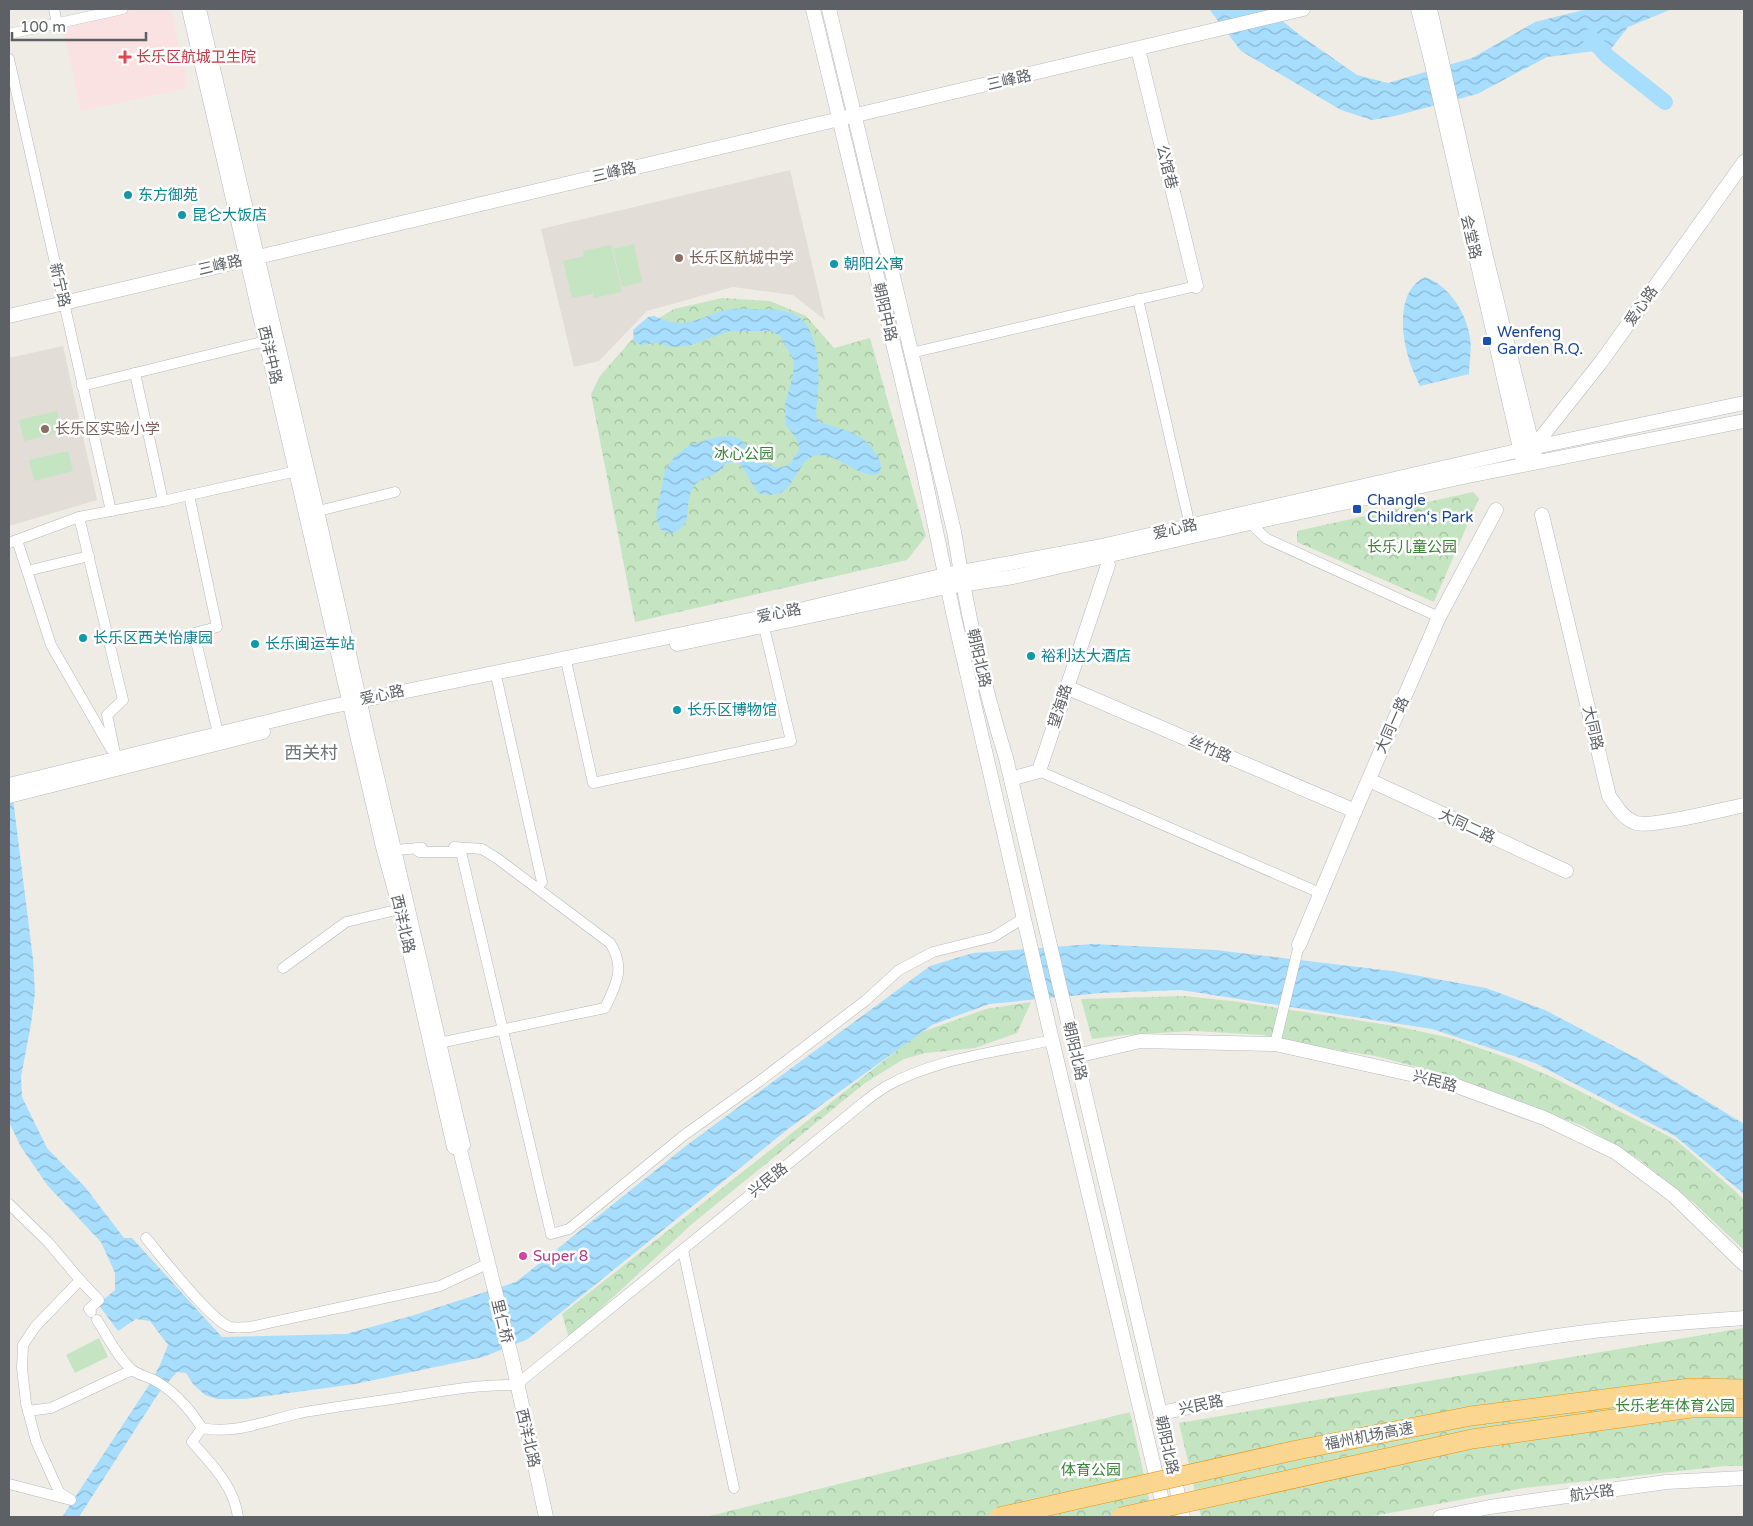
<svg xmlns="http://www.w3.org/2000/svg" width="1753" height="1526" font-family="'Varela Round','Noto Sans SC',sans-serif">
	<defs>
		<pattern id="forest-crowns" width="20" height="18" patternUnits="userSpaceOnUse" patternTransform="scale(1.25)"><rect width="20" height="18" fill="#c5e5c2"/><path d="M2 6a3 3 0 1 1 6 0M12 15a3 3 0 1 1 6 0" fill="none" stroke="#a3bda1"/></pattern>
		<pattern id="water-waves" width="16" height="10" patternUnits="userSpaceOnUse" patternTransform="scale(1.25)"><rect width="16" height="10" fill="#a7defd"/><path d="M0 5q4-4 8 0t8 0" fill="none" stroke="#8bb7d0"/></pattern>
	</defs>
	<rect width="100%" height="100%" fill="#efece5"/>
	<g fill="#e2ddd6">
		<path d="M 790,170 L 825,320 L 793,295 L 733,287 L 647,311 L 599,361 L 574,367 L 541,229 Z"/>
		<path d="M 63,346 L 97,500 L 9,526 L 9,358 Z"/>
	</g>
	<path fill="#fbe2e2" d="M 138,9 L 171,9 L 188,88 L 81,111 L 62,25 Z"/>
	<g fill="url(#forest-crowns)">
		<path d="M 722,298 L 770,301 L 806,316 L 834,348 L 870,338 L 926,536 L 907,560 L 635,622 L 591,394 L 600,376 L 642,328 L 674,309 Z"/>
		<path d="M 1473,492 L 1479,498 L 1434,602 L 1297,542 L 1297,531 Z"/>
		<path d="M 1185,996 L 1240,1002 L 1401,1027 L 1450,1038 L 1508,1058 L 1554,1078 L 1676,1140 L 1735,1191 L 1744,1200 L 1744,1250 L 1695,1204 L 1640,1160 L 1583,1126 L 1440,1073 L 1375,1056 L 1302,1044 L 1263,1035 L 1194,1031 L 1124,1035 L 1092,1039 L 1081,999 Z"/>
		<path d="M 1031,1002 L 1017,1033 L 975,1048 L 925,1053 L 904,1059 L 865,1083 L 692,1224 L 569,1338 L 562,1314 L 919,1033 L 986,1009 Z"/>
		<path d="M 1744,1328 L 1744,1466 L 1725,1466 L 1524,1488 L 1368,1517 L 1201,1517 L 1179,1423 Z"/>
		<path d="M 1130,1412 L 1153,1517 L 705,1517 Z"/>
	</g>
	<g fill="#c5e5c2">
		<path d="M 634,244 L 642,282 L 622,287 L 613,249 Z"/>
		<path d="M 611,245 L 622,292 L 594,298 L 592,291 L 592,294 L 572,298 L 563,261 L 584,256 L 583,251 Z"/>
		<path d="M 57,411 L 62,432 L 24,441 L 19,420 Z"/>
		<path d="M 68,451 L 73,471 L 34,481 L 29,460 Z"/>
		<path d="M 99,1338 L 108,1357 L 75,1373 L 66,1355 Z"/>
	</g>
	<g fill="url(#water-waves)">
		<path d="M 1209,9 L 1268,9 L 1301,36 L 1357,75 L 1388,83 L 1472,58 L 1535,22 L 1587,9 L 1672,9 L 1628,27 L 1611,49 L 1547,57 L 1477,94 L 1395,116 L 1372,120 L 1341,110 L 1241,51 Z"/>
		<path d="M 1425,277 C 1449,285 1467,314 1470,338 C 1472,350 1469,363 1469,374 L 1420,386 C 1415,375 1409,363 1407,352 C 1401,328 1398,290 1425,277 Z"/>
		<path d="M 750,309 C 763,309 785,309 796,315 C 818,328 820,369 818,393 C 818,403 813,413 819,422 C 840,429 861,431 874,451 C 880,458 882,464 880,473 C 862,483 837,450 814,456 C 807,458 804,463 800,469 C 787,489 784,499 758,493 C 751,484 745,468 737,462 L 727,463 C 724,465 722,468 719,471 C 711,479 702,474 693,488 C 682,505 697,524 671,534 L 660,529 L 656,516 L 665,470 L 675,456 L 690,445 L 717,437 L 731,436 L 740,439 L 759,461 L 767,464 L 778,468 L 788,465 L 793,459 L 799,450 L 798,441 L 786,425 L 785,404 L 793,375 L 794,361 L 780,336 L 771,331 L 730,331 L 688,346 L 672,347 L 657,343 L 641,345 L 634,341 L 633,330 L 648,317 L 654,316 C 689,331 694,318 726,310 C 734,308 743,309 750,309 Z"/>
		<path d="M 9,767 L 33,959 L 35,993 L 31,1024 L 21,1077 L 22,1097 L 47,1148 L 85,1187 L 124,1238 L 132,1238 L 222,1337 L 346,1334 L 411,1316 L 516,1282 L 687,1145 L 930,966 L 973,953 L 1093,944 L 1216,950 L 1392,971 L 1486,988 L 1545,1010 L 1638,1059 L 1744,1124 L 1744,1194 L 1675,1136 L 1535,1063 L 1432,1029 L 1181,990 L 1101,993 L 989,1004 L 932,1025 L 788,1129 L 528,1339 L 483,1357 L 355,1384 L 245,1399 L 217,1399 L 205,1395 L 193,1384 L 186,1373 L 177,1372 L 158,1394 L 79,1517 L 62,1517 L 151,1382 L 160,1365 L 168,1345 L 150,1321 L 136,1319 L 118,1331 L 98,1304 L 115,1290 L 115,1273 L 101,1242 L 48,1186 L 21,1147 L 9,1122 Z"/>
	</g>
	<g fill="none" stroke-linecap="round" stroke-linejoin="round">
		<path stroke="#a7defd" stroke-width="16" d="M 1590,37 L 1607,56 L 1665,102"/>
		<g stroke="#b5b8bb" stroke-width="11">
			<g id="street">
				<path d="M 54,9 L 57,23"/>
				<path d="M 9,34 L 123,9"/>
				<path d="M 9,59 L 111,511"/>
				<path d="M 1138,299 L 1190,526"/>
				<path d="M 911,353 L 1196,286"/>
				<path d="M 135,373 L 163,501"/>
				<path d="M 82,386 L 266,341"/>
				<path d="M 189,495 L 217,627 L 194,633 L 218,733"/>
				<path d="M 310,513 L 395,492"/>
				<path d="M 79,517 L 123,700 L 107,715 L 116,758 L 120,765"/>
				<path d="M 1250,523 L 1267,539 L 1439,617"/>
				<path d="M 17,540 L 51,645 L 111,749"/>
				<path d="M 9,543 L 79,517 L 163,501 L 297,471"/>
				<path d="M 27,571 L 89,556"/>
				<path d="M 567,665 L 593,783 L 791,741 L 764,627"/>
				<path d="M 497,680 L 542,882"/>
				<path d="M 1039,771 L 1320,893"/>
				<path d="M 416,848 L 419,852 L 461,852 L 551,1234 L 569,1229 L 683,1136 L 757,1083 L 865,1001 L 899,970 L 933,952 L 993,937 L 1024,918"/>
				<path d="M 393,850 L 422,848"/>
				<path d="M 283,968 L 346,922 L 400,909"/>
				<path d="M 439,1043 L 605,1008 C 616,985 626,967 610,943 L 498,859 L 482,849 L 454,847"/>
				<path d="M 1275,1044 L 1299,945"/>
				<path d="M 9,1204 L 48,1242 L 80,1280 L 35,1327 L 23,1345 L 22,1368 L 26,1403 L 36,1441 L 59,1492 L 71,1500 L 9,1484"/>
				<path d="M 146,1238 C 161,1256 210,1320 230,1327 C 235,1328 244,1327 250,1327 L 440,1286 L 487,1264"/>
				<path d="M 683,1250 L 734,1488"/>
				<path d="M 80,1280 L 99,1300 L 89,1309 L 91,1312"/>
				<path d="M 97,1320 C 107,1336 117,1356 131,1369 C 136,1374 145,1376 152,1379 C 174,1390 189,1408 202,1428 C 234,1435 268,1420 300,1413 C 332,1407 366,1403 398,1398 C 437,1392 477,1384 516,1385 L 863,1103 C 870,1097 877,1092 885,1087 C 933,1059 998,1052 1052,1040"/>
				<path d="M 28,1411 L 51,1408 L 132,1370"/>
				<path d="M 202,1428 L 192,1442 C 212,1465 234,1486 238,1517"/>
			</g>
		</g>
		<g stroke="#b6babe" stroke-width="15">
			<g id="secondary">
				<path d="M 189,9 L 383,847 L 400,909 L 454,1147 L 463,1145 L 367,734 L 317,511 L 199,9"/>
				<path d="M 813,9 L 922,464 L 954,617 L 1052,1040 L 1166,1517"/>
				<path d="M 829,9 L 954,531 C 966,608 983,684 1006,758 L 1160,1413 L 1183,1517"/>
				<path d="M 1418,9 L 1430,56 L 1522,457"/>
				<path d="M 1430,9 L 1486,257 L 1535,456"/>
				<path d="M 1138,49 L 1196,286"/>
				<path d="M 9,316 L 1303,9"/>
				<path d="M 1532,449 L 1601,362 L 1744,162"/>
				<path d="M 1542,515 L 1609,796 C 1617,808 1623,818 1636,823 C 1651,828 1725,809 1744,805"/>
				<path d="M 677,644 L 947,587 L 1013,577 L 1250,523 L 1468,476 L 1744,421"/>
				<path d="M 1066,687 L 1355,811"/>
				<path d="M 1011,779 L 1039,771 L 1108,565 L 1106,556"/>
				<path d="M 1369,780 L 1566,871"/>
				<path d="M 9,785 L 324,708 L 804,609 L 945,575 L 1097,547 L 1521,450 L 1744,403"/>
				<path d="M 9,796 L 263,732"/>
				<path d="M 1299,945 L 1355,811 L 1439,617 L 1496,510"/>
				<path d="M 1076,1056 L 1140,1041 L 1275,1044 L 1446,1082 L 1544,1118 L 1615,1152 L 1673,1195 L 1744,1264"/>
				<path d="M 459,1146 L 512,1359 L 546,1517"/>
				<path d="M 1160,1413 C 1301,1385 1444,1350 1586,1332 C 1639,1325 1691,1322 1744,1318"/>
				<path d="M 1440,1517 L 1490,1507 L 1666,1482 L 1744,1478"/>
			</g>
		</g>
		<use href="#street" stroke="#fff" stroke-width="10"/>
		<use href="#secondary" stroke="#fff" stroke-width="14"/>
		<g stroke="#ed9206" stroke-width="20" stroke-linecap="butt">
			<g id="highway-bridge">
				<path d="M 999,1517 L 1297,1450 L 1471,1416 L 1690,1388 L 1744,1389"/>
				<path d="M 1121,1517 L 1472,1439 L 1691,1408 L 1744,1408"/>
			</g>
		</g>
		<use href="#highway-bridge" stroke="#fad691" stroke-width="19"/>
	</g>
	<path fill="#e0444e" stroke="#fff" stroke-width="2" d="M122.5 49.5h5v5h5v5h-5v5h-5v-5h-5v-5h5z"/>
	<g fill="#0f9aa8" stroke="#fff" stroke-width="2">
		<circle cx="128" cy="195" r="5"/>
		<circle cx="182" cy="215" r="5"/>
		<circle cx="834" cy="264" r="5"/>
		<circle cx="83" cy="638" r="5"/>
		<circle cx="255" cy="644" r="5"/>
		<circle cx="1031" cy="656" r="5"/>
		<circle cx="677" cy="710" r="5"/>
	</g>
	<g fill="#8d6e63" stroke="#fff" stroke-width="2">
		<circle cx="679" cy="258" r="5"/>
		<circle cx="45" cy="429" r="5"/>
	</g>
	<g fill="#1a4fb4" stroke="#fff" stroke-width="2">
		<rect x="1482" y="336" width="10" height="10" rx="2.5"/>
		<rect x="1352" y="504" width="10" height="10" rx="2.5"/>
	</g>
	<circle fill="#d1479c" stroke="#fff" stroke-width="2" cx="523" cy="1256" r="5"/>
	<g text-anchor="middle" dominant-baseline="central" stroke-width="5" stroke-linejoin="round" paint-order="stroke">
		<g font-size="15" fill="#be3a42" stroke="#fff" text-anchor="start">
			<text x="136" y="57">长乐区航城卫生院</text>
		</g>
		<g font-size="15" fill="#5d6165" stroke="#fff">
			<text transform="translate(1009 80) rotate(-13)">三峰路</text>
			<text transform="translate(1167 167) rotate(76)">公馆巷</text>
			<text transform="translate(614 172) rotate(-13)">三峰路</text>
			<text transform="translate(1471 237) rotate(77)">会堂路</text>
			<text transform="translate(220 265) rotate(-13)">三峰路</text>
			<text transform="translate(60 285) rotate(77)">新宁路</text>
			<text transform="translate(1641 306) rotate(-55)">爱心路</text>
			<text transform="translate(885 312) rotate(77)">朝阳中路</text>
			<text transform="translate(270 355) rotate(77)">西洋中路</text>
			<text transform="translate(1175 529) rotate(-13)">爱心路</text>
			<text transform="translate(779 613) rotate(-11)">爱心路</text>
			<text transform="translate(979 658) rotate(77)">朝阳北路</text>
			<text transform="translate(382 695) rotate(-12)">爱心路</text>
			<text transform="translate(1060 706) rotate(-72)">望海路</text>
			<text transform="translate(1392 725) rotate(-66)">大同一路</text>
			<text transform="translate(1593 728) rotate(77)">大同路</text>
			<text transform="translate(1210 749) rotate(23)">丝竹路</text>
			<text transform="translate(1467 826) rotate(25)">大同二路</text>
			<text transform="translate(403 924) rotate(77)">西洋北路</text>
			<text transform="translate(1075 1051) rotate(77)">朝阳北路</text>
			<text transform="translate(1435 1081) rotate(15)">兴民路</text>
			<text transform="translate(768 1180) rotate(-39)">兴民路</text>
			<text transform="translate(502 1321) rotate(76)">里仁桥</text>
			<text transform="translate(1201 1405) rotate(-12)">兴民路</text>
			<text transform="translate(1369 1436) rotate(-11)">福州机场高速</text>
			<text transform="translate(528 1438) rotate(77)">西洋北路</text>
			<text transform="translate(1167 1445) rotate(78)">朝阳北路</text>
			<text transform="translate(1592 1493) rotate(-8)">航兴路</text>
		</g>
		<g font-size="15" fill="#0d838f" stroke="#fff" text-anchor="start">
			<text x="138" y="195">东方御苑</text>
			<text x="192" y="215">昆仑大饭店</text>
			<text x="844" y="264">朝阳公寓</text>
			<text x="93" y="638">长乐区西关怡康园</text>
			<text x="265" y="644">长乐闽运车站</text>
			<text x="1041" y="656">裕利达大酒店</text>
			<text x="687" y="710">长乐区博物馆</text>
		</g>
		<g font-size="15" fill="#785e54" stroke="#fff" text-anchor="start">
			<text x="689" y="258">长乐区航城中学</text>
			<text x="55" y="429">长乐区实验小学</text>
		</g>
		<g font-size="15" fill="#164399" stroke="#fff" text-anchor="start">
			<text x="1497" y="332">Wenfeng<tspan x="1497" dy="17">Garden R.Q.</tspan></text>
			<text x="1367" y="500">Changle<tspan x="1367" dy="17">Children‘s Park</tspan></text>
		</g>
		<g font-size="15" fill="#398237" stroke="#fff">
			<text x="744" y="454">冰心公园</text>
			<text x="1412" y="547">长乐儿童公园</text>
			<text x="1675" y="1406">长乐老年体育公园</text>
			<text x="1091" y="1470">体育公园</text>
		</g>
		<g font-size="15" fill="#b23c85" stroke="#fff" text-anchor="start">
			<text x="533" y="1256">Super 8</text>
		</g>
		<g font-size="18" fill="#6e7377" stroke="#fff">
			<text x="311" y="753">西关村</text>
		</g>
	</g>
	<rect width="1753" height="1526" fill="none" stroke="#5d6165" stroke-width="20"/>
	<path d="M12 32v8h134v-8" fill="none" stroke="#5d6165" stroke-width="2.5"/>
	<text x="20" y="32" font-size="15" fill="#5d6165" stroke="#ffffff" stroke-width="4" paint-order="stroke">100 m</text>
</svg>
